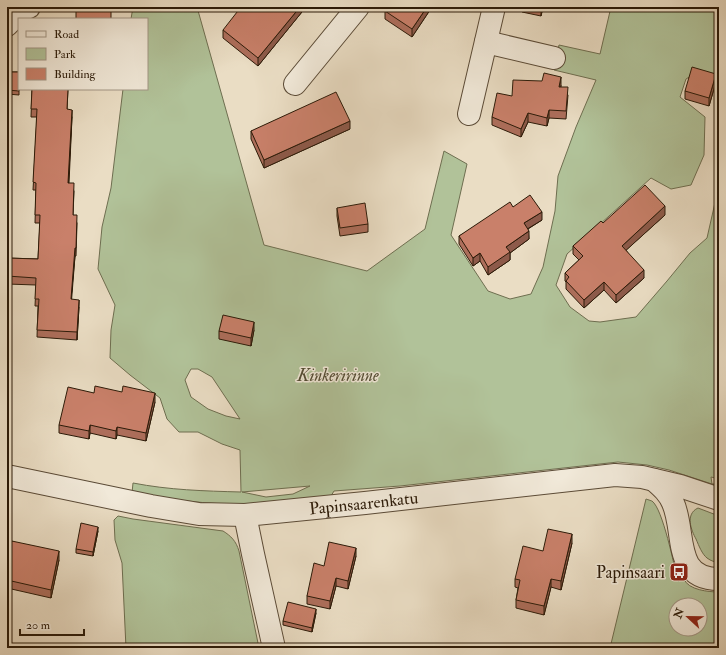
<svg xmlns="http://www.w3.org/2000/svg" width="726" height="655" font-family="'IM FELL Double Pica',serif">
	<rect width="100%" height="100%" fill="#eaddc4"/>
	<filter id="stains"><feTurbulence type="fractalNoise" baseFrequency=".005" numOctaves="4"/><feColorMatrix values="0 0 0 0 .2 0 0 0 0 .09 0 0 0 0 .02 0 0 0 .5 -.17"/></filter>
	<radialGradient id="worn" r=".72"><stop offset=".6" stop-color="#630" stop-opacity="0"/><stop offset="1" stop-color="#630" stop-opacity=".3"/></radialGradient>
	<g fill="#b1c299" stroke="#6e6e50" fill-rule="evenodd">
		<path d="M 133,7 L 197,7 L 264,245 L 367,271 L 425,229 L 444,151 L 467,164 L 451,235 L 488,291 L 510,299 L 531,294 L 543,267 L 555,211 L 558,176 L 576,127 L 596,80 L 554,70 L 559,45 L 600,54 L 611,7 L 719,7 L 719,77 L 696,73 L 686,79 L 680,97 L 705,117 L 704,155 L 691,185 L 671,189 L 651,178 L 567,254 L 556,285 L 570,307 L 589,321 L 600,322 L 636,317 L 667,281 L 690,253 L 707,238 L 719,185 L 719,479 L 711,477 L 712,484 L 719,484 L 719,488 L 712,484 L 669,470 L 647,465 L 618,462 L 400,486 L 334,491 L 331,496 C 303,499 274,503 245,504 C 207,505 170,499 132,493 L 133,483 C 169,490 204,491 241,492 L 240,450 L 222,444 L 198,432 L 179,432 L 167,419 L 160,398 L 130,375 L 110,358 L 111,330 L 115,305 L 98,269 L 102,227 L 111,188 L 123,89 L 147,89 L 147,19 L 131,19 ZM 191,369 L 198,369 L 212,377 L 240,419 L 226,416 L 208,409 L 191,397 L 185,380 ZM 310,486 L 293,494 L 266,497 L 242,492 Z"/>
		<path d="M 646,499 C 646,499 652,501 652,501 C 663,509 674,566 678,581 L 684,579 C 688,590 709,592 719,592 L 719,648 L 610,648 ZM 676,605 L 700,605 L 700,629 L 676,629 Z"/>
		<path d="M 698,508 L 719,516 L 719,563 C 715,562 711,561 707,558 C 702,554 699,546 696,539 C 691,530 685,514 698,508 Z"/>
		<path d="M 118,516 L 133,519 L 223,531 C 231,536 236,541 239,551 L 259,648 L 126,648 L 122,563 L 115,540 L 114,520 Z"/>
	</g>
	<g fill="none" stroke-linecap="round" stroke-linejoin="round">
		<g stroke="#5b4b37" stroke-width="24">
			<g id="minor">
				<path d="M 7,25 L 22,10 L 29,7"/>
				<path d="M 486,42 L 554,58"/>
				<path d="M 295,84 L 358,7"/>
				<path d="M 469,114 L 494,7"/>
				<path id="s1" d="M 7,476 L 151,506 L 199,514 L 245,515 L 365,503 L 615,475 L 642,477 L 680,486 L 719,499"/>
				<path d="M 654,480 C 662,487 669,493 673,503 C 686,532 672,579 719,579"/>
				<path d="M 245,515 L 253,554 L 274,648"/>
			</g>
		</g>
		<use href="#minor" stroke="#f1e9d9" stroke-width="22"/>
	</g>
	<g fill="#ad6e5b" stroke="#2b1a08">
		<path d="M 306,7 L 258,66 L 223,38 L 223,30 Z"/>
		<path d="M 432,7 L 412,37 L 385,19 L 385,11 Z"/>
		<path d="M 522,7 L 543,7 L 541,16 L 522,12 Z"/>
		<path d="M 7,72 L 19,72 L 19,95 L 7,94 Z"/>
		<path d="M 716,82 L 709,106 L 685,99 L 685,91 Z"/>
		<path d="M 561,85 L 561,87 L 568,95 L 566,119 L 549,118 L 547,126 L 528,122 L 521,137 L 492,125 L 492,117 L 512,96 Z"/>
		<path d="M 32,89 L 68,89 L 67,109 L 72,117 L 69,183 L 74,191 L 73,215 L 77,223 L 76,256 L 75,256 L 71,299 L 79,307 L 77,340 L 37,337 L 38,306 L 35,306 L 36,285 L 7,284 L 7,258 L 38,259 L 40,223 L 35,223 L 36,190 L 33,190 L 37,117 L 31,117 Z"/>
		<path d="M 350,129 L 264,168 L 251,139 L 251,131 Z"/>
		<path d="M 513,207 L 542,220 L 528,229 L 529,239 L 510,253 L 510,260 L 488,275 L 480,261 L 473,266 L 459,244 L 459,236 Z"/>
		<path d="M 337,208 L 368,224 L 368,232 L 340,236 L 337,216 Z"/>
		<path d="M 665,215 L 626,250 L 644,278 L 616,303 L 604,290 L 584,308 L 566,289 L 566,282 L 565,281 L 565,273 L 579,260 L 573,254 L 573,246 L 603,223 Z"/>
		<path d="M 254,330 L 251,346 L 219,339 L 219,331 Z"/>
		<path d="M 94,393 L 155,402 L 146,441 L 117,435 L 116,439 L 90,433 L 89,439 L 59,433 L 59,425 Z"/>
		<path d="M 98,531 L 93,556 L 76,553 L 76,549 Z"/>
		<path d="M 7,540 L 59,560 L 51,598 L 7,588 Z"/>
		<path d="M 572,543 L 561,590 L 551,587 L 544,615 L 516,608 L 516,600 L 518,588 L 515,587 L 515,579 L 543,551 Z"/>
		<path d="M 356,556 L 348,589 L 336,586 L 330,609 L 307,604 L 307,596 L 324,566 Z"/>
		<path d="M 316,613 L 312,632 L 283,625 L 283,621 Z"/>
	</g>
	<g fill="#8d5a4a" stroke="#2b1a08">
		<path d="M 300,7 L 306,7 L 258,66 L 258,58 Z"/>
		<path d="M 427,7 L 432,7 L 412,37 L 412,29 Z"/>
		<path d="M 541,7 L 543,7 L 541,16 Z"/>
		<path d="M 716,74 L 716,82 L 709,106 L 709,98 Z"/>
		<path d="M 561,77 L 561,85 L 559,95 L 559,87 Z"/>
		<path d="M 72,110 L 72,117 L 68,190 L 68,183 Z"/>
		<path d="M 549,110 L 549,118 L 547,126 L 547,118 Z"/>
		<path d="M 528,113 L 528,122 L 521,137 L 521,129 Z"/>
		<path d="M 350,121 L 350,129 L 264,168 L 264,160 Z"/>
		<path d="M 665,206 L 665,215 L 622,254 L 622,246 Z"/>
		<path d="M 542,212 L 542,220 L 524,231 L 524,223 Z"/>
		<path d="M 529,231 L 529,239 L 510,253 L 510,260 L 488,275 L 488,267 L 506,247 Z"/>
		<path d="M 75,248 L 75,256 L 71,307 L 71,299 Z"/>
		<path d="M 480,253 L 480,261 L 473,266 L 473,258 Z"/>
		<path d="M 644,270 L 644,278 L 616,303 L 616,295 Z"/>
		<path d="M 604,282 L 604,290 L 584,308 L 584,300 Z"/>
		<path d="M 79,300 L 79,307 L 77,340 L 77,332 Z"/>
		<path d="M 254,322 L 254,330 L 251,346 L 251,338 Z"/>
		<path d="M 155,393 L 155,402 L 146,441 L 146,433 Z"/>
		<path d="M 90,425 L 90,433 L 89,439 L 89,431 Z"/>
		<path d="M 117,427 L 117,435 L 116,439 L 116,431 Z"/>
		<path d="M 98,527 L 98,531 L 93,556 L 93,552 Z"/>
		<path d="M 572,534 L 572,543 L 561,590 L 561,581 Z"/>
		<path d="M 356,548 L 356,556 L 348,589 L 348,581 Z"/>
		<path d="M 59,551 L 59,560 L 51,598 L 51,590 Z"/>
		<path d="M 336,578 L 336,586 L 330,609 L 330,601 Z"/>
		<path d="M 551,579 L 551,587 L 544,615 L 544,606 Z"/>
		<path d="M 316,609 L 316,613 L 312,632 L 312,628 Z"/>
	</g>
	<g fill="#c9806a" stroke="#2b1a08">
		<path d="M 241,7 L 300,7 L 258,58 L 223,30 Z"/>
		<path d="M 387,7 L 427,7 L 412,29 L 385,11 Z"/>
		<path d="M 76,8 L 111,9 L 111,19 L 76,19 Z"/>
		<path d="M 692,67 L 716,74 L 709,98 L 685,91 Z"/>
		<path d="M 7,72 L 19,72 L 19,91 L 7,90 Z"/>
		<path d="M 544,73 L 561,77 L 559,87 L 568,87 L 566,111 L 549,110 L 547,118 L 528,113 L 521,129 L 492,117 L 497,93 L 512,96 L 513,80 L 542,81 Z"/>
		<path d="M 32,89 L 68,89 L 67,109 L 72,110 L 68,183 L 74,183 L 73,215 L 77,215 L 76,248 L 75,248 L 71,299 L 79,300 L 77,332 L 37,330 L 39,299 L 35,299 L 36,278 L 7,276 L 7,258 L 38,259 L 40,215 L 35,215 L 36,183 L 33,182 L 37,109 L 31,109 Z"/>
		<path d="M 336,92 L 350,121 L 264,160 L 251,131 Z"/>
		<path d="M 645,185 L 665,206 L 622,246 L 644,270 L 616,295 L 604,282 L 584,300 L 566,281 L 569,277 L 565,273 L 583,256 L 573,246 L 601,221 L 603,223 Z"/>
		<path d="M 530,195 L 542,212 L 524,223 L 529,231 L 506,247 L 510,252 L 488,267 L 480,253 L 473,258 L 459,236 L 510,202 L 513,207 Z"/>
		<path d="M 365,203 L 368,224 L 340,228 L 337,208 Z"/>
		<path d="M 223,315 L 254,322 L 251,338 L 219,331 Z"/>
		<path d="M 95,386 L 122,392 L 123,386 L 155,393 L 146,433 L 117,427 L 116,431 L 90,425 L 89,431 L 59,425 L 68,387 L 94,393 Z"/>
		<path d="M 81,523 L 98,527 L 93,552 L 76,549 Z"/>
		<path d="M 548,529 L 572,534 L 561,581 L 551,579 L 544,606 L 516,600 L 520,580 L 515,579 L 523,546 L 543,551 Z"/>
		<path d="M 7,540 L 59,551 L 51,590 L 7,580 Z"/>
		<path d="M 329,542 L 356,548 L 348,581 L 336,578 L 330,601 L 307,596 L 314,563 L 324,566 Z"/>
		<path d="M 288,602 L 316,609 L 312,628 L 283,621 Z"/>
	</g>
	<defs>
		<g id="bus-square" transform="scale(1)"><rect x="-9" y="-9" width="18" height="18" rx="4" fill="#8f2418" stroke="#f1e9d9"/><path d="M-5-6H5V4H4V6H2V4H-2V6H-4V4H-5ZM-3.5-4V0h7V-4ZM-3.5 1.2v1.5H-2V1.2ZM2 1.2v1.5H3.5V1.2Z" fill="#fff"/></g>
	</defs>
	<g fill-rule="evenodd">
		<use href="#bus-square" x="679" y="572"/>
	</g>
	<g text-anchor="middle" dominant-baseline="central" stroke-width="3" stroke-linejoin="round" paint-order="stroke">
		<g font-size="17" font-style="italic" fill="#534c34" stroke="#f1e9d9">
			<text x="338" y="375">Kinkeririnne</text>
		</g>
		<g font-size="17" fill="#2b1a08" stroke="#f1e9d9">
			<text stroke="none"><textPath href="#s1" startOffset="361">Papinsaarenkatu</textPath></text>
		</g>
		<g font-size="17" fill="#2b1a08" stroke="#f1e9d9" text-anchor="end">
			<text x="665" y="572">Papinsaari</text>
		</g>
	</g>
	<rect width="726" height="655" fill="none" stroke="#eaddc4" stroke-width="24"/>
	<rect x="8" y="8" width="710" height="639" fill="none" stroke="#2b1a08" stroke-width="2"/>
	<rect x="12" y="12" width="702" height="631" fill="none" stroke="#2b1a08"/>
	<rect x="18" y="18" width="130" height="72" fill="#f1e9d9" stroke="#a29685"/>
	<rect x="26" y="31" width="20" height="6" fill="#f1e9d9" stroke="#a29685"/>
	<text x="54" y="38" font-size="12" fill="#2b1a08">Road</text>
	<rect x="26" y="48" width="20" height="12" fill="#b1c299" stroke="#a29685"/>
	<text x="54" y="58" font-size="12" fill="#2b1a08">Park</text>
	<rect x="26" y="68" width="20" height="12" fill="#c9806a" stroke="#a29685"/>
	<text x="54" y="78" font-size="12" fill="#2b1a08">Building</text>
	<g transform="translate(688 617) rotate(292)"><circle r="19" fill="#f1e9d9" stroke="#a29685"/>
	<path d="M0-3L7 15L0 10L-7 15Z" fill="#8f2418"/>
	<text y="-6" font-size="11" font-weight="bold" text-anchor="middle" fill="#2b1a08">N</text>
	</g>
	<path d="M20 629v6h64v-6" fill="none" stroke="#2b1a08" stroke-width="2"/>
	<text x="26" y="629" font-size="12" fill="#2b1a08" stroke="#f1e9d9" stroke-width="3" paint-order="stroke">20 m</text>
	<rect width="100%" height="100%" filter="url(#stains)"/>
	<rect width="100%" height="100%" fill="url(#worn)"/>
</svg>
